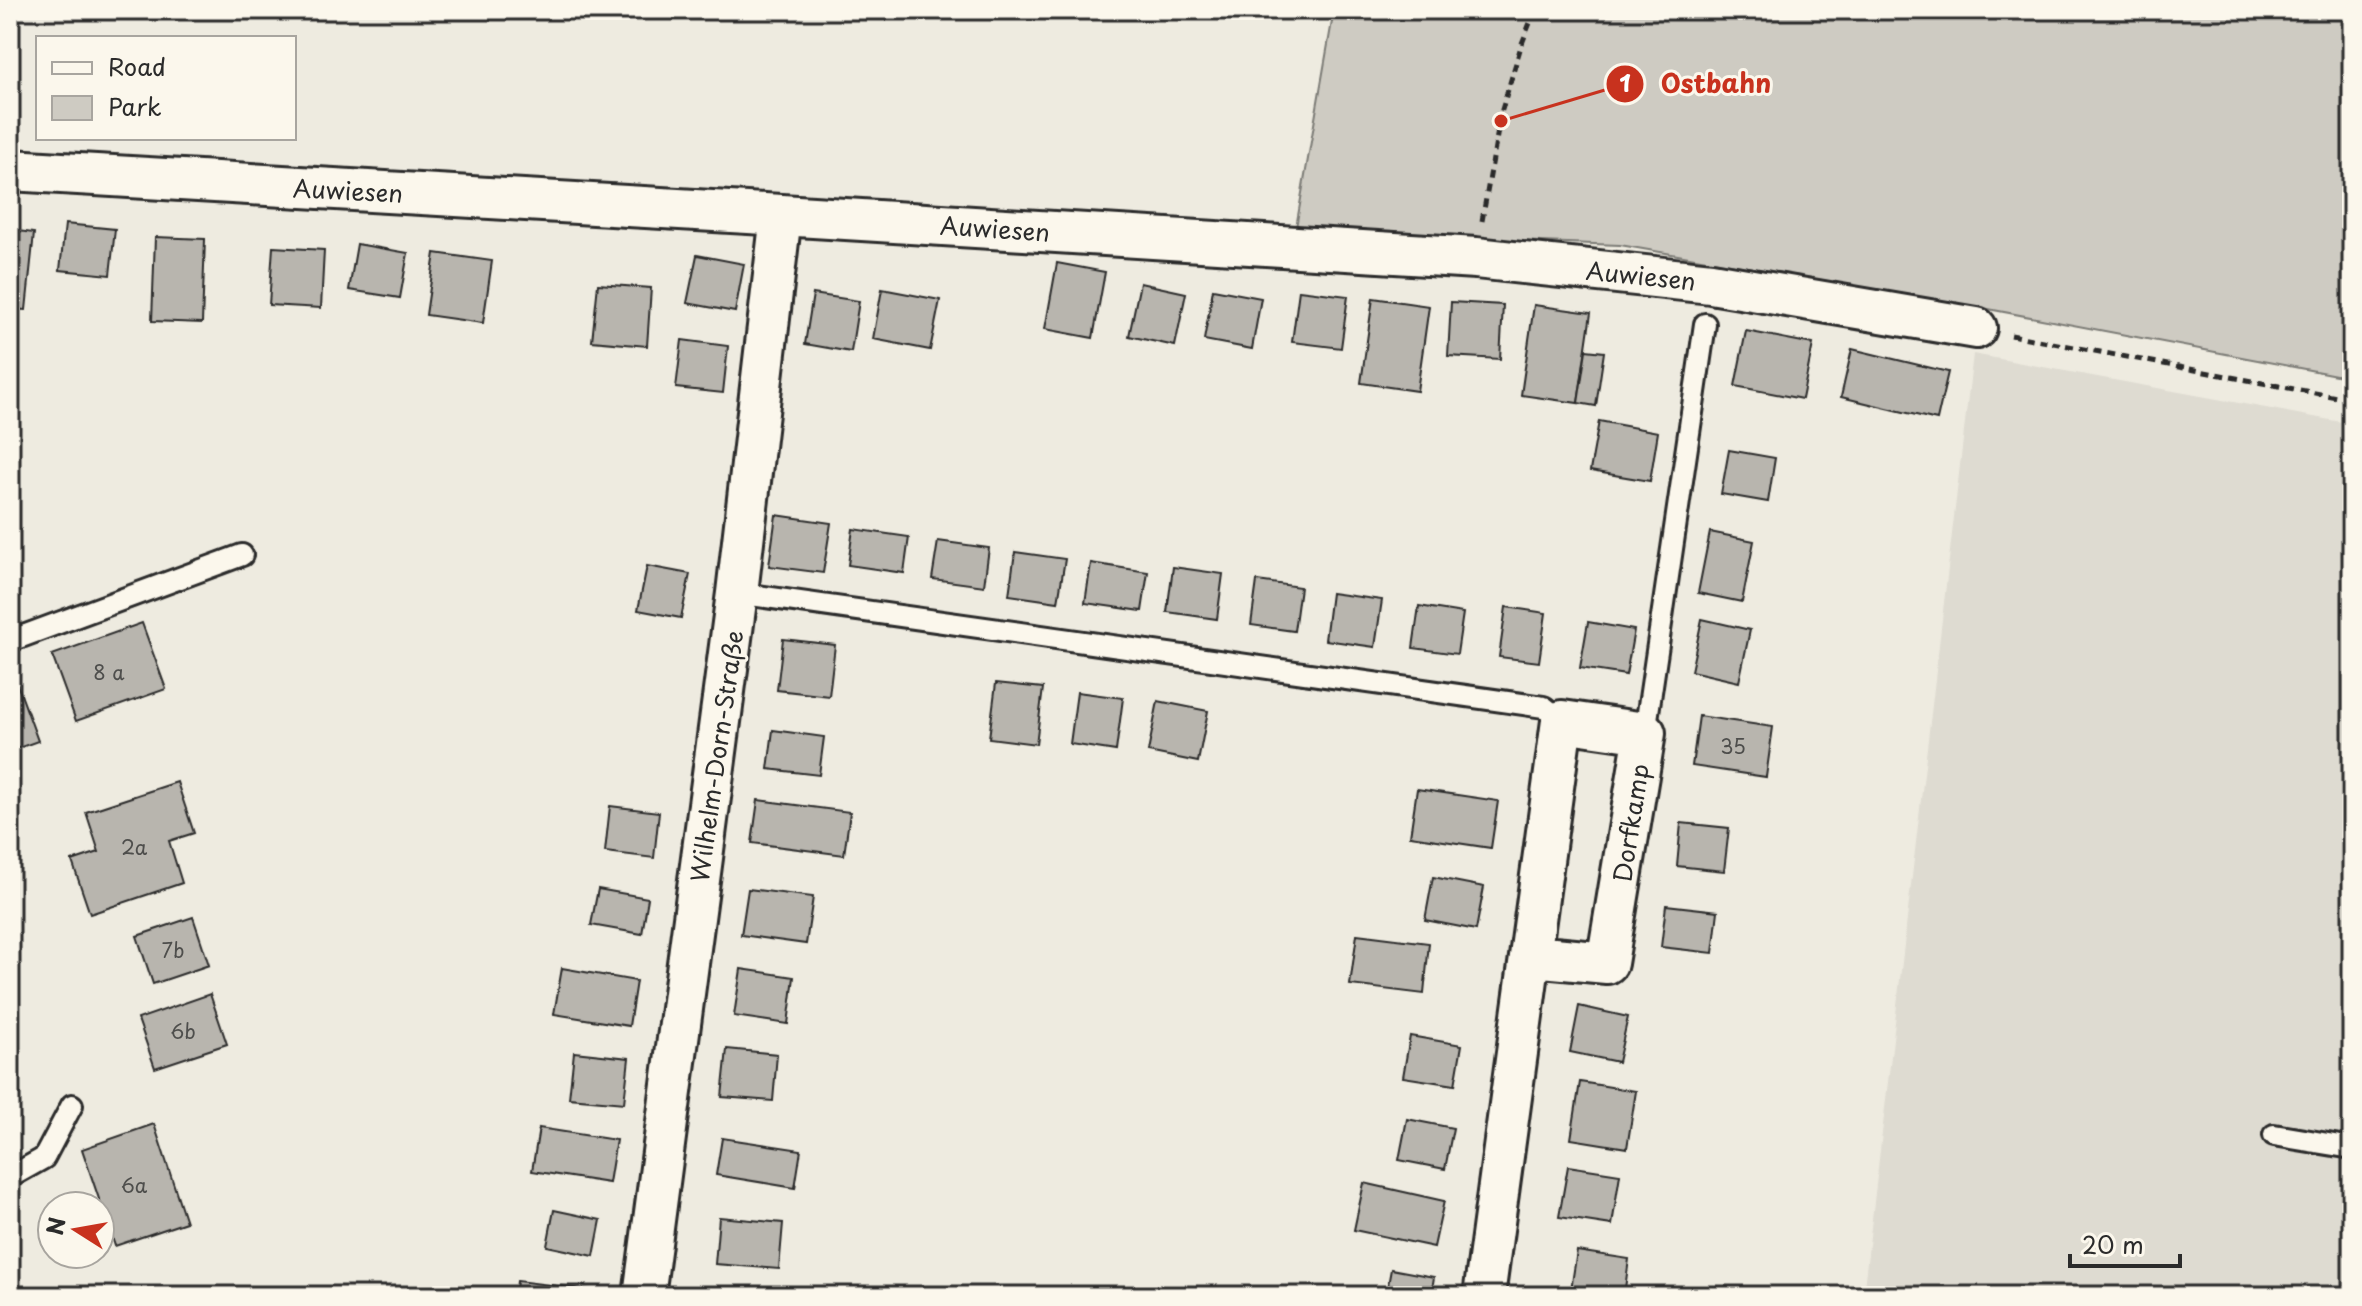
<svg xmlns="http://www.w3.org/2000/svg" width="2362" height="1306" font-family="'Playpen Sans',sans-serif">
	<rect width="100%" height="100%" fill="#eeebe0"/>
	<filter id="ink" filterUnits="userSpaceOnUse"><feTurbulence type="fractalNoise" baseFrequency=".0125" numOctaves="2"/><feDisplacementMap in="SourceGraphic" scale="16" xChannelSelector="R" yChannelSelector="G"/><feConvolveMatrix kernelMatrix="1 2 1 2 8 2 1 2 1" color-interpolation-filters="sRGB"/></filter>
	<g filter="url(#ink)">
		<path fill="#dedbd1" d="M 1973,354 L 2352,424 L 2352,1296 L 1863,1296 Z"/>
		<path fill="#cecbc2" stroke="#7c7b76" stroke-width="2" d="M 1334,10 L 2352,10 L 2352,378 L 1983,308 L 1620,245 L 1295,233 Z"/>
		<g fill="#b8b5ae" stroke="#2b2b2b" stroke-width="2">
			<path d="M 65,224 L 115,229 L 110,275 L 60,270 Z"/>
			<path d="M 10,230 L 34,233 L 26,310 L 10,309 Z"/>
			<path d="M 155,237 L 205,239 L 202,323 L 152,321 Z"/>
			<path d="M 357,244 L 408,253 L 400,298 L 349,290 Z"/>
			<path d="M 273,247 L 324,250 L 321,308 L 269,305 Z"/>
			<path d="M 435,253 L 492,261 L 483,323 L 426,315 Z"/>
			<path d="M 697,255 L 744,264 L 735,312 L 687,303 Z"/>
			<path d="M 1057,263 L 1105,272 L 1093,338 L 1045,329 Z"/>
			<path d="M 1140,283 L 1186,293 L 1175,346 L 1129,336 Z"/>
			<path d="M 598,284 L 651,288 L 647,346 L 592,341 Z"/>
			<path d="M 882,289 L 940,300 L 930,350 L 873,339 Z"/>
			<path d="M 1213,289 L 1261,298 L 1252,349 L 1204,340 Z"/>
			<path d="M 1299,290 L 1348,296 L 1341,348 L 1292,342 Z"/>
			<path d="M 813,294 L 859,301 L 851,352 L 805,344 Z"/>
			<path d="M 1373,298 L 1429,306 L 1417,391 L 1361,383 Z"/>
			<path d="M 1451,302 L 1503,305 L 1500,359 L 1448,356 Z"/>
			<path d="M 1534,305 L 1591,313 L 1578,403 L 1521,395 Z"/>
			<path d="M 1746,331 L 1813,344 L 1802,399 L 1735,386 Z"/>
			<path d="M 682,340 L 728,346 L 723,393 L 676,388 Z"/>
			<path d="M 1852,349 L 1948,372 L 1937,420 L 1841,397 Z"/>
			<path d="M 1586,350 L 1604,352 L 1596,406 L 1578,403 Z"/>
			<path d="M 1599,421 L 1658,432 L 1650,481 L 1590,471 Z"/>
			<path d="M 1729,450 L 1775,458 L 1768,502 L 1721,494 Z"/>
			<path d="M 776,515 L 831,523 L 823,573 L 769,566 Z"/>
			<path d="M 853,529 L 909,537 L 904,573 L 848,565 Z"/>
			<path d="M 1710,532 L 1754,541 L 1742,602 L 1698,593 Z"/>
			<path d="M 938,541 L 989,548 L 984,586 L 932,579 Z"/>
			<path d="M 1015,552 L 1065,559 L 1058,602 L 1009,595 Z"/>
			<path d="M 1091,563 L 1148,572 L 1142,611 L 1085,603 Z"/>
			<path d="M 647,566 L 690,574 L 681,618 L 638,610 Z"/>
			<path d="M 1173,567 L 1223,574 L 1217,619 L 1167,612 Z"/>
			<path d="M 1257,581 L 1300,587 L 1294,631 L 1251,625 Z"/>
			<path d="M 1331,593 L 1382,600 L 1375,647 L 1325,640 Z"/>
			<path d="M 1419,606 L 1463,613 L 1457,654 L 1413,648 Z"/>
			<path d="M 1506,607 L 1546,613 L 1539,662 L 1499,657 Z"/>
			<path d="M 1702,619 L 1750,630 L 1739,682 L 1691,671 Z"/>
			<path d="M 1588,622 L 1634,630 L 1626,675 L 1580,668 Z"/>
			<path d="M 142,623 L 166,689 L 76,721 L 52,655 Z"/>
			<path d="M 783,639 L 835,645 L 829,696 L 777,690 Z"/>
			<path d="M 12,670 L 38,741 L 10,751 L 10,671 Z"/>
			<path d="M 996,683 L 1043,688 L 1036,744 L 989,738 Z"/>
			<path d="M 1077,692 L 1123,698 L 1116,751 L 1070,744 Z"/>
			<path d="M 1158,701 L 1208,711 L 1198,762 L 1148,752 Z"/>
			<path d="M 1699,716 L 1773,727 L 1766,777 L 1692,766 Z"/>
			<path d="M 773,730 L 824,737 L 819,775 L 768,769 Z"/>
			<path d="M 177,782 L 194,833 L 169,841 L 182,883 L 90,914 L 72,861 L 99,852 L 86,812 Z"/>
			<path d="M 1417,789 L 1498,801 L 1491,848 L 1410,836 Z"/>
			<path d="M 758,800 L 850,812 L 844,855 L 752,843 Z"/>
			<path d="M 610,806 L 659,812 L 654,858 L 605,852 Z"/>
			<path d="M 1681,823 L 1729,828 L 1724,871 L 1677,866 Z"/>
			<path d="M 1433,877 L 1484,887 L 1476,930 L 1425,920 Z"/>
			<path d="M 598,889 L 648,898 L 642,934 L 591,925 Z"/>
			<path d="M 748,889 L 813,897 L 806,944 L 741,935 Z"/>
			<path d="M 1666,905 L 1718,911 L 1713,953 L 1661,947 Z"/>
			<path d="M 193,917 L 209,965 L 153,984 L 137,936 Z"/>
			<path d="M 1357,934 L 1429,943 L 1424,994 L 1350,985 Z"/>
			<path d="M 562,968 L 636,981 L 629,1026 L 554,1014 Z"/>
			<path d="M 741,969 L 794,977 L 788,1024 L 734,1016 Z"/>
			<path d="M 210,994 L 227,1044 L 155,1068 L 138,1019 Z"/>
			<path d="M 1579,1006 L 1628,1017 L 1618,1062 L 1570,1052 Z"/>
			<path d="M 1410,1036 L 1462,1045 L 1455,1085 L 1403,1077 Z"/>
			<path d="M 727,1049 L 777,1054 L 773,1101 L 722,1097 Z"/>
			<path d="M 574,1052 L 629,1058 L 624,1103 L 569,1098 Z"/>
			<path d="M 1580,1082 L 1636,1091 L 1627,1148 L 1571,1139 Z"/>
			<path d="M 1407,1119 L 1453,1128 L 1445,1169 L 1399,1160 Z"/>
			<path d="M 154,1124 L 186,1222 L 115,1246 L 82,1149 Z"/>
			<path d="M 539,1128 L 616,1140 L 609,1183 L 532,1171 Z"/>
			<path d="M 722,1138 L 801,1150 L 795,1188 L 716,1175 Z"/>
			<path d="M 1568,1166 L 1620,1174 L 1612,1225 L 1559,1217 Z"/>
			<path d="M 1364,1183 L 1444,1201 L 1434,1247 L 1354,1230 Z"/>
			<path d="M 554,1210 L 601,1220 L 594,1256 L 547,1246 Z"/>
			<path d="M 719,1217 L 783,1223 L 779,1269 L 715,1264 Z"/>
			<path d="M 1577,1251 L 1629,1259 L 1624,1296 L 1570,1296 Z"/>
			<path d="M 10,1263 L 18,1286 L 10,1289 Z"/>
			<path d="M 1391,1269 L 1434,1277 L 1431,1296 L 1386,1296 Z"/>
			<path d="M 517,1281 L 598,1291 L 598,1296 L 515,1296 Z"/>
			<path d="M 701,1290 L 729,1296 L 700,1296 Z"/>
		</g>
		<g fill="none" stroke-linecap="round" stroke-linejoin="round">
			<g stroke="#2b2b2b" stroke-width="26">
				<g id="service">
					<path d="M 737,593 L 1544,707 L 1562,721"/>
					<path d="M 10,641 L 242,555"/>
					<path d="M 1645,733 L 1705,324"/>
					<path d="M 2274,1135 L 2352,1148"/>
					<path d="M 10,1177 L 44,1158 L 72,1105"/>
				</g>
			</g>
			<g stroke="#2b2b2b" stroke-width="46">
				<g id="minor">
					<path d="M 10,170 L 781,215 L 1476,258 L 1711,283 L 1976,328"/>
					<path d="M 644,1296 L 737,593 L 781,215"/>
					<path d="M 1484,1296 L 1562,721 L 1645,733 L 1607,963 L 1532,956"/>
				</g>
			</g>
			<g stroke="#2b2b2b" stroke-width="5" stroke-dasharray="8 6" stroke-linecap="butt">
				<path d="M 1482,221 L 1501,113 L 1521,46 L 1535,10"/>
				<path d="M 2011,335 L 2352,400"/>
			</g>
			<use href="#service" stroke="#fbf7ec" stroke-width="20"/>
			<use href="#minor" stroke="#fbf7ec" stroke-width="40"/>
		</g>
	</g>
	<g text-anchor="middle" dominant-baseline="central" stroke-width="6" stroke-linejoin="round" paint-order="stroke">
		<g font-size="20" fill="#4e4e4c">
			<text x="109" y="672">8 a</text>
			<text x="1733" y="746">35</text>
			<text x="134" y="847">2a</text>
			<text x="173" y="950">7b</text>
			<text x="183" y="1031">6b</text>
			<text x="134" y="1185">6a</text>
		</g>
		<g font-size="24" fill="#2b2b2b" stroke="#fbf7ec">
			<text transform="translate(348 190) rotate(3)">Auwiesen</text>
			<text transform="translate(995 228) rotate(4)">Auwiesen</text>
			<text transform="translate(1641 275) rotate(6)">Auwiesen</text>
			<text transform="translate(716 756) rotate(-82)">Wilhelm-Dorn-Straße</text>
			<text transform="translate(1630 823) rotate(-81)">Dorfkamp</text>
		</g>
	</g>
	<path fill="none" stroke="#c8321e" stroke-width="3" d="M1501 121L1625 84"/>
	<g fill="#c8321e" stroke="#fbf7ec" stroke-width="3">
		<circle cx="1501" cy="121" r="8"/>
		<circle cx="1625" cy="84" r="20"/>
	</g>
	<g font-size="24" text-anchor="middle" font-weight="bold" fill="#fff">
		<text x="1625" y="92">1</text>
	</g>
	<g font-size="26" text-anchor="middle" font-weight="bold" fill="#c8321e" stroke="#fbf7ec" stroke-width="6" stroke-linejoin="round" paint-order="stroke">
		<text x="1716" y="93">Ostbahn</text>
	</g>
	<rect width="2362" height="1306" fill="none" stroke="#fbf7ec" stroke-width="40"/>
	<rect x="20" y="20" width="2322" height="1266" fill="none" stroke="#2b2b2b" stroke-width="3" filter="url(#ink)"/>
	<rect x="36" y="36" width="260" height="104" fill="#fbf7ec" stroke="#a8a59f" stroke-width="2"/>
	<rect x="52" y="62" width="40" height="12" fill="#fbf7ec" stroke="#a8a59f" stroke-width="2"/>
	<text x="108" y="76" font-size="24" fill="#2b2b2b">Road</text>
	<rect x="52" y="96" width="40" height="24" fill="#cecbc2" stroke="#a8a59f" stroke-width="2"/>
	<text x="108" y="116" font-size="24" fill="#2b2b2b">Park</text>
	<g transform="translate(76 1230) rotate(281)"><circle r="38" fill="#fbf7ec" stroke="#a8a59f" stroke-width="2"/>
	<path d="M0-6L14 30L0 20L-14 30Z" fill="#c8321e"/>
	<text y="-12" font-size="22" font-weight="bold" text-anchor="middle" fill="#2b2b2b">N</text>
	</g>
	<path d="M2070 1254v12h110v-12" fill="none" stroke="#2b2b2b" stroke-width="4"/>
	<text x="2082" y="1254" font-size="24" fill="#2b2b2b" stroke="#fbf7ec" stroke-width="6" paint-order="stroke">20 m</text>
</svg>
